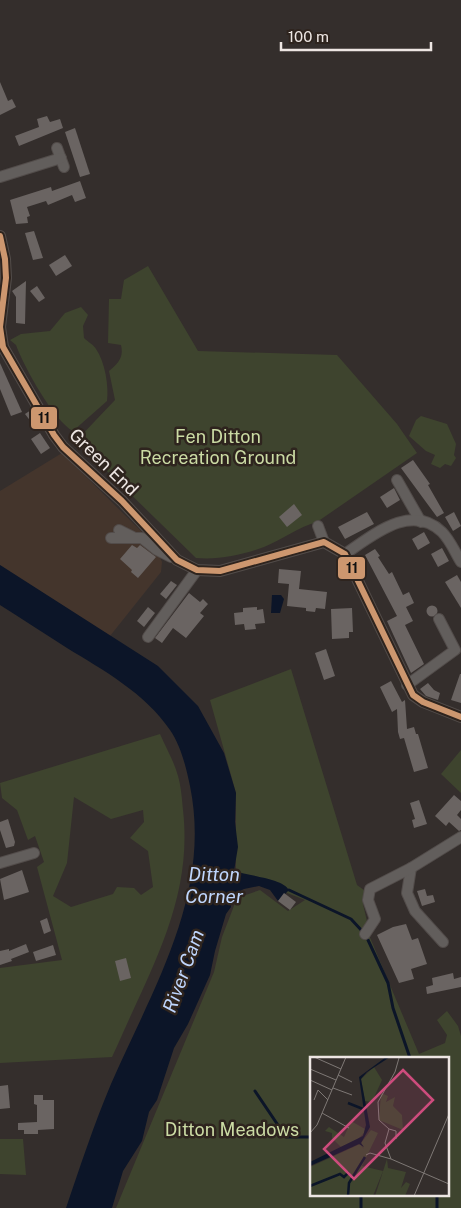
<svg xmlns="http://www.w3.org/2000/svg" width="461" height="1208" font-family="'Public Sans',sans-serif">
	<rect width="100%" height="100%" fill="#342e2c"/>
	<path fill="#44352c" d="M 62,453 L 142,532 L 157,550 L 162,562 L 161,572 L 110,636 L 0,565 L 0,491 Z"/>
	<g fill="#3e442e" fill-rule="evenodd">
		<path d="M 148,266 L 198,351 L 337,355 L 397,424 L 417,453 L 317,522 C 298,527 282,540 264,547 C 242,555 219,560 196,558 L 76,441 L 115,400 L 109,371 C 118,363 124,358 121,345 L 108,343 L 109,299 L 121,299 L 124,280 Z"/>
		<path d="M 81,307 L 88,315 L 83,326 L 84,338 C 88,342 94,345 96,349 C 105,362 109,386 107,401 L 73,431 C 54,421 24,367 16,345 L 10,340 L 21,334 L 50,331 L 65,313 Z"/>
		<path d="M 421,416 L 447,424 L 456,444 L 454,455 L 456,458 L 451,466 L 445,464 L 440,468 L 431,464 L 435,455 L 426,451 L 409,436 L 416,420 Z"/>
		<path d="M 291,669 L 357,885 L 368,893 L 363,904 L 369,930 L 366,928 L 419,1054 L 445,1043 L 447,1035 L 437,1020 L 447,1011 L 458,1026 L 461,1036 L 461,1208 L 116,1208 L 214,972 L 222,937 L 237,898 L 260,890 L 288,911 L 305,900 L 236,873 L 236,793 L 210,700 ZM 311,1058 L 447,1058 L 447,1194 L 311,1194 Z"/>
		<path d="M 160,734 C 166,748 174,761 178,776 C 181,786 182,799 183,810 C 193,898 152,966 118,1044 L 112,1057 L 0,1063 L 0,968 L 62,960 L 37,867 L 44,862 L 35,836 L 28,840 L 17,810 L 2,798 L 0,783 ZM 74,797 L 111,819 L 143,810 L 144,822 L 130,838 L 148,851 L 153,887 L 141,895 L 134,888 L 117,887 L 113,894 L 71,907 L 53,896 L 67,863 Z"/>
		<path d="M 461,750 L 461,793 L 441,774 Z"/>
		<path d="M 0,1139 L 23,1139 L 26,1175 L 0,1174 Z"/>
	</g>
	<g fill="#0c1528">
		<path d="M 0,565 L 158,666 L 198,706 L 224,753 L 236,793 L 235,822 L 238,847 L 234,871 C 248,876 282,878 289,890 L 278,901 L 270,890 L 259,886 L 244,889 L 236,893 L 231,900 L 231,907 L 226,914 L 215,951 L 210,975 L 188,1024 L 174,1048 L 157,1100 L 149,1112 L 142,1141 L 123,1171 L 112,1208 L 66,1208 C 80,1167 94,1124 111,1084 C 153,988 212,894 190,786 C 186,767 181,746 170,730 C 145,693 103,670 67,648 C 44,633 22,619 0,605 Z"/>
		<path d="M 272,595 L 281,595 L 284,599 L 280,613 L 271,613 Z"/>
	</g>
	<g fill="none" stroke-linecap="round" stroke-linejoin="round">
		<g stroke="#0c1528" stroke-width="3">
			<path d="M 289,890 L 351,919 L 363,932"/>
			<path d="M 368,940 L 388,983 L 393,1008 L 410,1058"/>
			<path d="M 255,1091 L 286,1137 L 311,1137"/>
			<path d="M 361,1208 L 361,1194"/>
			<path d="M 437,1208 L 437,1194"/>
		</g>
	</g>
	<g fill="#6a6462">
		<path d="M 0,82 L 8,101 L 12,99 L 16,107 L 0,115 Z"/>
		<path d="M 47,116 L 50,122 L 60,119 L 63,128 L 19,146 L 15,136 L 39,127 L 37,119 Z"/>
		<path d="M 75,128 L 90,174 L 80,177 L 65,132 Z"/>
		<path d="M 80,181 L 86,198 L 75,202 L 72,195 L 48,205 L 46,201 L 27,207 L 30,216 L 27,217 L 28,223 L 16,224 L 10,200 L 51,187 L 52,191 Z"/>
		<path d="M 34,231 L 43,258 L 33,260 L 25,233 Z"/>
		<path d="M 65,255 L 72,266 L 56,276 L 49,265 Z"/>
		<path d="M 26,281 L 25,324 L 16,323 L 16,297 L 12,291 Z"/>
		<path d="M 37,286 L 45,298 L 39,302 L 30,291 Z"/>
		<path d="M 0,363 L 22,412 L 11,416 L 0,389 Z"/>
		<path d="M 31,410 L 40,424 L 35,427 L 25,414 Z"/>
		<path d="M 40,433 L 50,448 L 41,454 L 31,439 Z"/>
		<path d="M 413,460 L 430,484 L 428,485 L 444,513 L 437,517 L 401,468 Z"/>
		<path d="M 394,488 L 400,500 L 387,508 L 380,497 Z"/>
		<path d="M 294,504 L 302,515 L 287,527 L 279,517 Z"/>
		<path d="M 367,512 L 374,524 L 345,539 L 338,527 Z"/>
		<path d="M 454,512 L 461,526 L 453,531 L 445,517 Z"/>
		<path d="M 424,532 L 430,543 L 418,550 L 412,539 Z"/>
		<path d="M 132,545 L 137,548 L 140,545 L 156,557 L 138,578 L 131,572 L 132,570 L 120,559 Z"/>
		<path d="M 442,548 L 449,561 L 438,567 L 431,554 Z"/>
		<path d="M 375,549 L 380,556 L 378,557 L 389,574 L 392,572 L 403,595 L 409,592 L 414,603 L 406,607 L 413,621 L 405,625 L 424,664 L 411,673 L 387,621 L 397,616 L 365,555 Z"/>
		<path d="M 279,569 L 301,571 L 299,589 L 327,592 L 325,609 L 316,608 L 315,612 L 306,611 L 306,608 L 287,606 L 289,584 L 278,583 Z"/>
		<path d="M 457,575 L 461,582 L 461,608 L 445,582 Z"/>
		<path d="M 171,581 L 177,585 L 166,599 L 160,594 Z"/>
		<path d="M 189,593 L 200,602 L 203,599 L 208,604 L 200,613 L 204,616 L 186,638 L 173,628 L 162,643 L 155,638 Z"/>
		<circle cx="432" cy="611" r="5.5"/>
		<path d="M 148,607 L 155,613 L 144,627 L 137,621 Z"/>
		<path d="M 257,607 L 257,610 L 263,609 L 265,623 L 255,624 L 256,629 L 245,630 L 244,624 L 235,625 L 234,613 L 243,612 L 243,608 Z"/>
		<path d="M 352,608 L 353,632 L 349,632 L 349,638 L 332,639 L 331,609 Z"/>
		<path d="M 326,649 L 335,676 L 324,680 L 315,653 Z"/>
		<path d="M 460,674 L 461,674 L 461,703 L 451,700 Z"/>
		<path d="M 391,681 L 402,702 L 405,700 L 407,729 L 414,727 L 416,734 L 418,734 L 428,768 L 414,772 L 404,738 L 400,739 L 398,732 L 397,709 L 392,712 L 380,687 Z"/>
		<path d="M 428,683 L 434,690 L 440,693 L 438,700 L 426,696 L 420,689 Z"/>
		<path d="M 454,795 L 461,801 L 461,810 L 457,815 L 461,819 L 461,830 L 459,831 L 449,822 L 446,826 L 435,816 Z"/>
		<path d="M 419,800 L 427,824 L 414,828 L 412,820 L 415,819 L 410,803 Z"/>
		<path d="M 8,819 L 15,842 L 14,846 L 6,848 L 0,830 L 0,822 Z"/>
		<path d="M 22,870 L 29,892 L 4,900 L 0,879 Z"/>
		<path d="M 425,889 L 427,896 L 433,895 L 435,902 L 422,906 L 417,891 Z"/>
		<path d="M 284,893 L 296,902 L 290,910 L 278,901 Z"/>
		<path d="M 47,918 L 51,931 L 44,934 L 40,921 Z"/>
		<path d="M 406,924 L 412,940 L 418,938 L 427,964 L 411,969 L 414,979 L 399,983 L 377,935 L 393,927 Z"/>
		<path d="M 26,944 L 29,952 L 11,959 L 12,961 L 0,965 L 0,951 L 9,949 L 9,951 Z"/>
		<path d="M 53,945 L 56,955 L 36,961 L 33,952 Z"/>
		<path d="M 126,958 L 131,978 L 120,981 L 115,961 Z"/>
		<path d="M 453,973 L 454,979 L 461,977 L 461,987 L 427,994 L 426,987 L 433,985 L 432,978 Z"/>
		<path d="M 8,1085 L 10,1108 L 0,1109 L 0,1086 Z"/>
		<path d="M 34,1095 L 43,1095 L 43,1100 L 54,1100 L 54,1129 L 38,1130 L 38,1134 L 24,1134 L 24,1130 L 18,1130 L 18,1123 L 37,1122 L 37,1105 L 34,1104 Z"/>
	</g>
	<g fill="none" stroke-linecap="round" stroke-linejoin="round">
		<g stroke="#524c4a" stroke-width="12">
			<g id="minor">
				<path d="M 57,148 L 64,167"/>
				<path d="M 0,177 L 61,158"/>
				<path d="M 0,236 L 5,259 L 6,278 L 0,327 L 3,347 L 54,435 L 63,447 L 122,501 L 177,560 L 197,570 L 220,571 L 324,542 L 345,554 L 413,695 L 423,702 L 461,717"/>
				<path d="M 397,480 L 421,522"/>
				<path d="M 318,526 L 324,542"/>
				<path d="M 119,530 L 133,537"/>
				<path d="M 111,538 L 142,538 L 157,550 L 171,557"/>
				<path d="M 345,554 C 372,536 411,502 442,532 C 450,540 455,552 461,562"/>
				<path d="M 148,637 L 197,570"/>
				<path d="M 407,685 L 455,650 L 439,619"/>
				<path d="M 0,863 L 34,853"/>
				<path d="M 411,868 L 407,893 L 415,911 L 443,942"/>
				<path d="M 365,934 L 375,919 L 368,900 L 370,889 L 411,868 L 461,837"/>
			</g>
		</g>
		<use href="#minor" stroke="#625e5c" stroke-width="10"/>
		<g stroke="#2e241e" stroke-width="10">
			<path id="bus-1" d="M 0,236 L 5,259 L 6,278 L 0,327 L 3,347 L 54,435 L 63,447 L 122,501 L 177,560 L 197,570 L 220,571 L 324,542 L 345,554 L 413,695 L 423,702 L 461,717"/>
		</g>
		<use href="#bus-1" stroke="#cd976f" stroke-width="6"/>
	</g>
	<g text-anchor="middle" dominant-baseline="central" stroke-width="5" stroke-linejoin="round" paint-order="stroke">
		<g font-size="18" fill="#cbdba4" stroke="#2e241e">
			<text x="218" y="436">Fen Ditton<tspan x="218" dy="21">Recreation Ground</tspan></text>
			<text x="232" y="1129">Ditton Meadows</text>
		</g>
		<g font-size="18" fill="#ede6e3" stroke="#2e241e">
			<text transform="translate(104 462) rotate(44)">Green End</text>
		</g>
		<g font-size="19" font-style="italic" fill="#bfd6fd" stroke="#2e241e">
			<text x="214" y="874">Ditton<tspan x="214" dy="22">Corner</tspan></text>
			<text transform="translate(183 971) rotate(-70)">River Cam</text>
		</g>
	</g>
	<g transform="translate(310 1057)">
		<rect width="139" height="139" fill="#342e2c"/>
		<path d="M 64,10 L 72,23 L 62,45 L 55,44 L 51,22 ZM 71,36 L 78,39 L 76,45 L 85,40 L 83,49 L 92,58 L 93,73 L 69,63 ZM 41,64 L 55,72 L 54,76 L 47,83 L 31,90 L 22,81 L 22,76 L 15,74 L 19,70 L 34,80 ZM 61,73 L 68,76 L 52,109 L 73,114 L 63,139 L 0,139 L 0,110 L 50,87 L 54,92 L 51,86 ZM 77,102 L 78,111 L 96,115 L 91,131 L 96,125 L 100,127 L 95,139 L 65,139 Z" fill="#3e442e"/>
		<path d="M 76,0 L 80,0 L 57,15 L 51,22 L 60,70 L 51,86 L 54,90 L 49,87 L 0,109 L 0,105 L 53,79 L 56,68 L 49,20 Z" fill="#0c1528"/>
		<path fill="none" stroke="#0c1528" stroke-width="2.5" d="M 38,46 L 53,52M 0,129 L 30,117 L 34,120 L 39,115M 38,139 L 39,126 L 55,100"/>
		<path fill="none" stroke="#7e7875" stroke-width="1" d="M 4,0 L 31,12M 0,12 L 26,23M 28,18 L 42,25M 0,23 L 22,33M 23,31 L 42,38M 4,43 L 8,33 L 18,43M 12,56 L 39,71M 79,72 L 69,63 L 68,45 L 85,15 L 89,1M 79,72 L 75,86 L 81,102M 79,72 L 86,74 L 86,82M 0,76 L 7,68 L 36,0M 56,98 L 60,96 L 81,102 L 139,127M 104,139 L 139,57"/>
		<path fill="#cd4c7d" fill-opacity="0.15" stroke="#cd4c7d" stroke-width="2.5" d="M 93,13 L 123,43 L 44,122 L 14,92 Z"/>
		<rect width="139" height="139" fill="none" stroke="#ede6e3" stroke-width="2.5"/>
	</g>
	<g stroke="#2e241e" stroke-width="2">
		<rect x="30" y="406" width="28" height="24" rx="5" fill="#cd976f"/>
		<rect x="337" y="556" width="29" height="24" rx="5" fill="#cd976f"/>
	</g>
	<g font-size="14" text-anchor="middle" font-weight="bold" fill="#111">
		<text x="44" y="423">11</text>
		<text x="352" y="573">11</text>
	</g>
	<path d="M281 42v8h150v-8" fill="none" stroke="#ede6e3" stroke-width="2.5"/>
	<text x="288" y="42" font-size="15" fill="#ede6e3" stroke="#2e241e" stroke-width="4" paint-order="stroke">100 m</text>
</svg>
